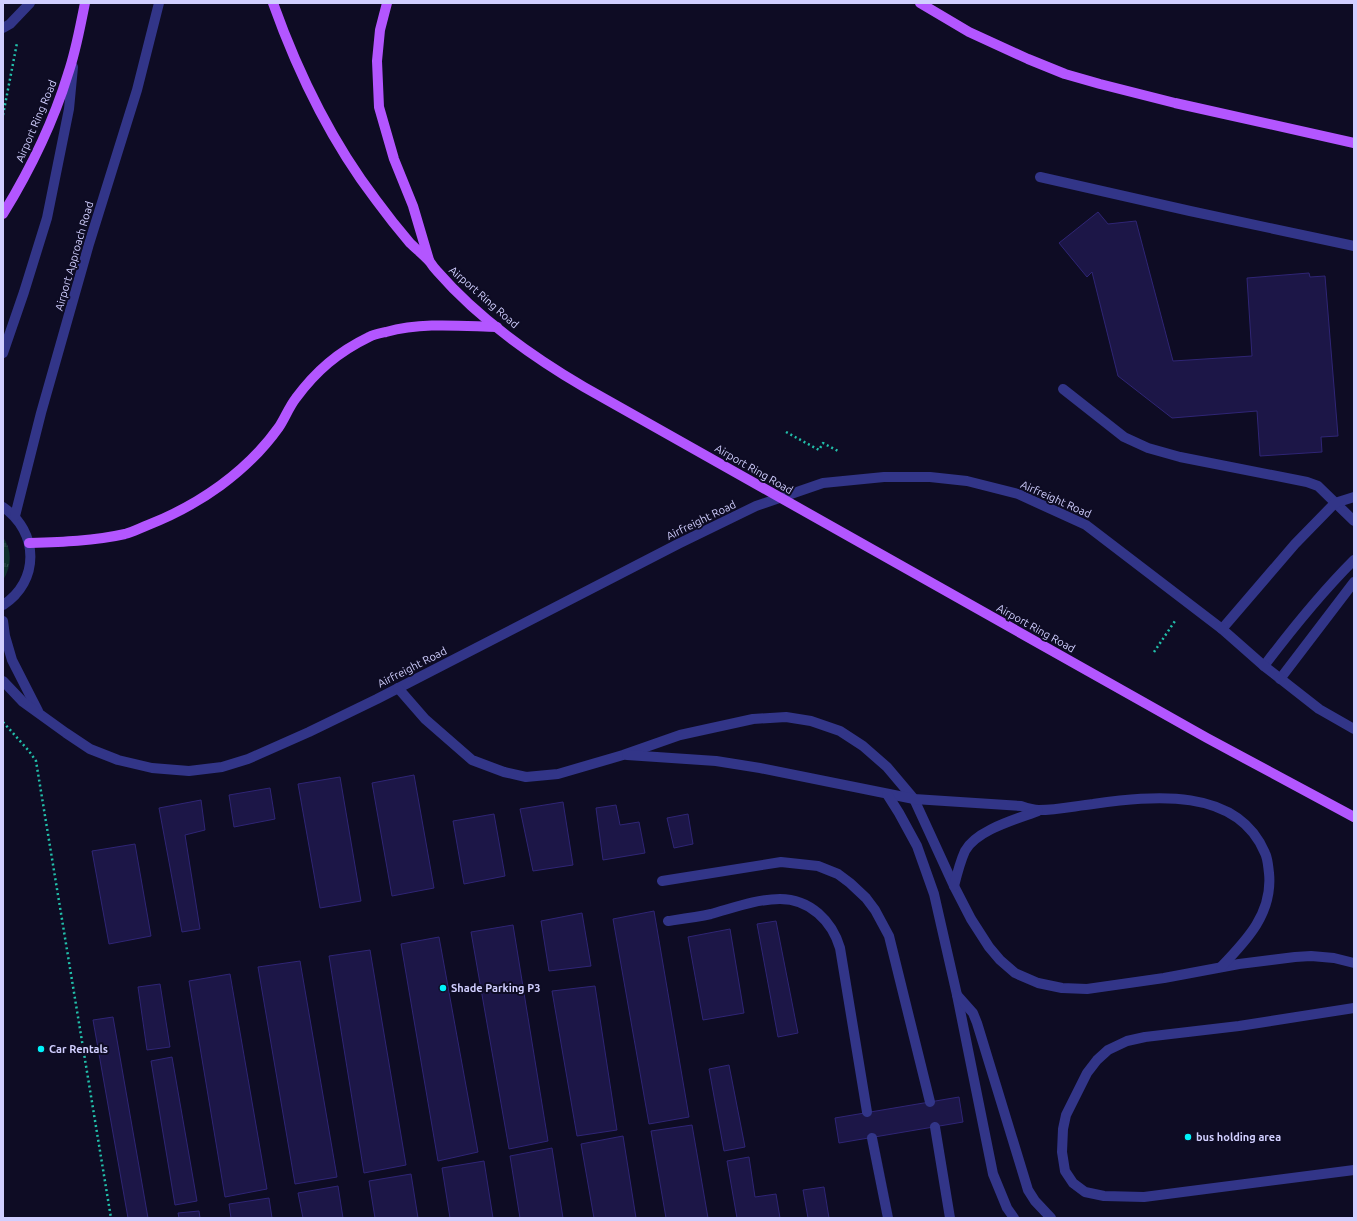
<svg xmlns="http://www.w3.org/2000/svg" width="1357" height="1221" font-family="Ubuntu,sans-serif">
	<defs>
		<pattern id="grass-tufts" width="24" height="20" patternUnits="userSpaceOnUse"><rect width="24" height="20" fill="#0e2f2b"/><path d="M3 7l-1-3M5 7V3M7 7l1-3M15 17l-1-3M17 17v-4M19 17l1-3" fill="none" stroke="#304c4b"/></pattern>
	</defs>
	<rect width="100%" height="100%" fill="#0e0c24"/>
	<path fill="url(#grass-tufts)" d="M 3,537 C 12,550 12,566 3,580 Z"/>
	<g fill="#1c1647" stroke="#2f2575">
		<path d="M 1098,212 L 1108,224 L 1136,221 L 1173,361 L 1252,356 L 1247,278 L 1309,273 L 1310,277 L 1325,276 L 1338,436 L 1321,437 L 1322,452 L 1260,456 L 1257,411 L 1172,418 L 1118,376 L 1092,272 L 1087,277 L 1059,243 Z"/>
		<path d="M 414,775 L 434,888 L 392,896 L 372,783 Z"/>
		<path d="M 340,777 L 361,901 L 320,908 L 298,784 Z"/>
		<path d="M 270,788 L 275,819 L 234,827 L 229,795 Z"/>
		<path d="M 201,800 L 205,830 L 185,835 L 200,929 L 182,932 L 159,808 Z"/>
		<path d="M 563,802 L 573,865 L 533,871 L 520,809 Z"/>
		<path d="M 616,805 L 620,825 L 639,822 L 645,853 L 603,860 L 596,808 Z"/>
		<path d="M 494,814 L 505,876 L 464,884 L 453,821 Z"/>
		<path d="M 688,814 L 693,844 L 674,848 L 667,818 Z"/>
		<path d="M 135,844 L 151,936 L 109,944 L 92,851 Z"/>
		<path d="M 654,911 L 689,1117 L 649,1124 L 613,919 Z"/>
		<path d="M 582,913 L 591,966 L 549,971 L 541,921 Z"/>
		<path d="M 776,921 L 798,1033 L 778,1037 L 757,924 Z"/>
		<path d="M 513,925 L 548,1141 L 509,1149 L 471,932 Z"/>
		<path d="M 730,929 L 744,1013 L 703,1020 L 688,937 Z"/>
		<path d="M 439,937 L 478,1152 L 438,1161 L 401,944 Z"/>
		<path d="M 370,950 L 406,1165 L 364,1173 L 329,956 Z"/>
		<path d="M 300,961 L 337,1177 L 295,1184 L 258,967 Z"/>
		<path d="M 230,974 L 267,1189 L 225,1197 L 189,981 Z"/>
		<path d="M 160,984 L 170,1047 L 147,1050 L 138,987 Z"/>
		<path d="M 595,986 L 617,1130 L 577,1136 L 552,991 Z"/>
		<path d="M 113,1017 L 148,1218 L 128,1218 L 93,1020 Z"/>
		<path d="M 172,1057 L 197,1201 L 175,1205 L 151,1061 Z"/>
		<path d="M 729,1065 L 745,1147 L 724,1151 L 709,1069 Z"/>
		<path d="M 959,1097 L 963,1122 L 839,1143 L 835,1118 Z"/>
		<path d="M 692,1125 L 708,1218 L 666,1218 L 651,1131 Z"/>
		<path d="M 623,1136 L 636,1218 L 594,1218 L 581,1144 Z"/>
		<path d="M 552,1148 L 563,1218 L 520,1218 L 510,1156 Z"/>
		<path d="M 749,1157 L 755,1197 L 776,1194 L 780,1218 L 737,1218 L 727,1161 Z"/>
		<path d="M 484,1161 L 493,1218 L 450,1218 L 442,1168 Z"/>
		<path d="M 411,1174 L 418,1218 L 375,1218 L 369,1181 Z"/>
		<path d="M 338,1186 L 343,1218 L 303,1218 L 298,1193 Z"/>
		<path d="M 824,1187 L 829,1218 L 808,1218 L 803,1190 Z"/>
		<path d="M 269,1198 L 272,1218 L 231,1218 L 229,1204 Z"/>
		<path d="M 199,1211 L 200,1218 L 179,1218 L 178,1213 Z"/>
	</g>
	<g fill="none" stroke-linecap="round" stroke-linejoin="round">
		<g stroke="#22c0ab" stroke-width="2.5" stroke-dasharray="2 3" stroke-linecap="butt">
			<path d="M 3,115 L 17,43"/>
			<path d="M 786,432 L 819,450 L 823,443 L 838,451"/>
			<path d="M 1154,652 L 1175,621"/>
			<path d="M 3,722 L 29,751 L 36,761 L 111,1218"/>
		</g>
		<g stroke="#323588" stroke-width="10">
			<path d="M 3,28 L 10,24 L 30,3"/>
			<path d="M 1040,177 L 1190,211 L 1354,246"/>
			<path d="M 3,353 L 24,292 L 47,218 L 69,109 L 73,67"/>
			<path d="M 1063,389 L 1124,437 L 1148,448 L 1180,457 L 1307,482 L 1318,486 L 1354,521"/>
			<path d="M 3,507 C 39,532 40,581 3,605"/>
			<path d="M 15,516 L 41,413 L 89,244 L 137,90 L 159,3"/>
			<path d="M 3,621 L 5,636 L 12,660 L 38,711"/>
			<path d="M 1222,629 L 1295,544 L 1335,503 L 1354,497"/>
			<path d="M 1264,666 C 1292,629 1321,593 1354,560"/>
			<path d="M 1280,679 L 1354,582"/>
			<path d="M 3,681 L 23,702 L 66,733 L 90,749 L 118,760 L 152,768 L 189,771 L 222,767 L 248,759 L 309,732 L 377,699 L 678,544 L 756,506 L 823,483 L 884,477 L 930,477 L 967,481 L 1018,494 L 1086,525 L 1222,629 L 1264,666 L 1319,709 L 1354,729"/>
			<path d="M 398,688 L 425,719 L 472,760 L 504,772 L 526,777 L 558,774 L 623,755 L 680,735 L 753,719 L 786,717 L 811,721 L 840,731 L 863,746 L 887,767 L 914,799 L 954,886 L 971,919 L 989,947 L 1000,960 L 1015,973 L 1038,983 L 1062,988 L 1087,989 L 1164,978 L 1239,964 L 1295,957 L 1311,956 L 1334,958 L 1354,963"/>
			<path d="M 627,755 L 716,761 L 760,768 L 914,799 L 1021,806 C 1027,808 1033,810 1039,810 C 1057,810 1075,806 1093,804 C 1152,796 1237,786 1265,853 C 1268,859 1268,866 1269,873 C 1273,913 1247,940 1221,967"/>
			<path d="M 887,794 L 899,813 L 917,846 L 934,894 L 957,995 L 993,1174 L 1007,1208 L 1014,1218"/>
			<path d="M 662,881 L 781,862 L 818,866 L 838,874 L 850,883 L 866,898 L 875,910 L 889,936 L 930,1102"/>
			<path d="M 954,886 C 957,874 960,862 965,851 C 976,830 1017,819 1038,811"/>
			<path d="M 668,921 C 682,919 697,917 711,914 C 733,908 757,899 780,899 C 810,899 832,921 840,948 L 867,1112"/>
			<path d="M 957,995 L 973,1013 L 977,1023 L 1028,1190 L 1035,1201 L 1051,1218"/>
			<path d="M 1354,1008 L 1239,1026 L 1145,1037 L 1127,1041 L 1108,1050 L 1097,1060 L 1087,1073 L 1066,1115 L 1063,1129 L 1062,1152 L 1065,1171 L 1073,1183 L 1085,1192 L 1104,1196 L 1144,1197 L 1354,1170"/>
			<path d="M 935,1127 L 950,1218"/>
			<path d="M 872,1138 L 888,1218"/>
		</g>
		<g stroke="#b356ff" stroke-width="10">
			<path d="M 273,3 C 298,73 331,141 376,200 C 387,215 398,229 410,243 C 416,249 424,255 430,262 C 432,265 434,268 437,271 C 476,316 533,357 584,387 L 1207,738 L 1354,817"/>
			<path d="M 387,3 L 380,30 L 377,61 L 379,107 L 394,159 L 413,206 L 429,260"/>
			<path d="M 920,3 L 969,32 L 1028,59 L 1065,74 L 1100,84 L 1175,103 L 1354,143"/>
			<path d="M 3,214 C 30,170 53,123 68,74 C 76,51 80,27 85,3"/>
			<path d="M 29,543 C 61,542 94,541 125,534 C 133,532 140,528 148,525 C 199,505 247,472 279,427 C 285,418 289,407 296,398 C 316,371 338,352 369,337 C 374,334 381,333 386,332 C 423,322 460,326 497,327"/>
		</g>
	</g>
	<g fill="#00f3fa" stroke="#0e0c24" stroke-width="1.5">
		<circle cx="443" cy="988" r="4"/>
		<circle cx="41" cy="1049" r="4"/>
		<circle cx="1188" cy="1137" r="4"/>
	</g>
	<g text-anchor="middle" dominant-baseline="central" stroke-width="4" stroke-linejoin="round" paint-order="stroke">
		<g font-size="11" fill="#d1cfff" stroke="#0e0c24">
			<text transform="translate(36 121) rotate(-67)">Airport Ring Road</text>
			<text transform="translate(74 256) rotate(-74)">Airport Approach Road</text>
			<text transform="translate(484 297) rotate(41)">Airport Ring Road</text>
			<text transform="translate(754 469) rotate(30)">Airport Ring Road</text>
			<text transform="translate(1056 499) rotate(24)">Airfreight Road</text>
			<text transform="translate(701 520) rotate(-26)">Airfreight Road</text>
			<text transform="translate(1036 628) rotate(29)">Airport Ring Road</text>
			<text transform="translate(412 667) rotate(-27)">Airfreight Road</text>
		</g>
		<g font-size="11" font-weight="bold" fill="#d1cfff" stroke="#0e0c24" text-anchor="start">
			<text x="451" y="988">Shade Parking P3</text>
			<text x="49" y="1049">Car Rentals</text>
			<text x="1196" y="1137">bus holding area</text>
		</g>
	</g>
	<rect width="1357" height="1221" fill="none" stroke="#d1cfff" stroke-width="8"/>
</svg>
